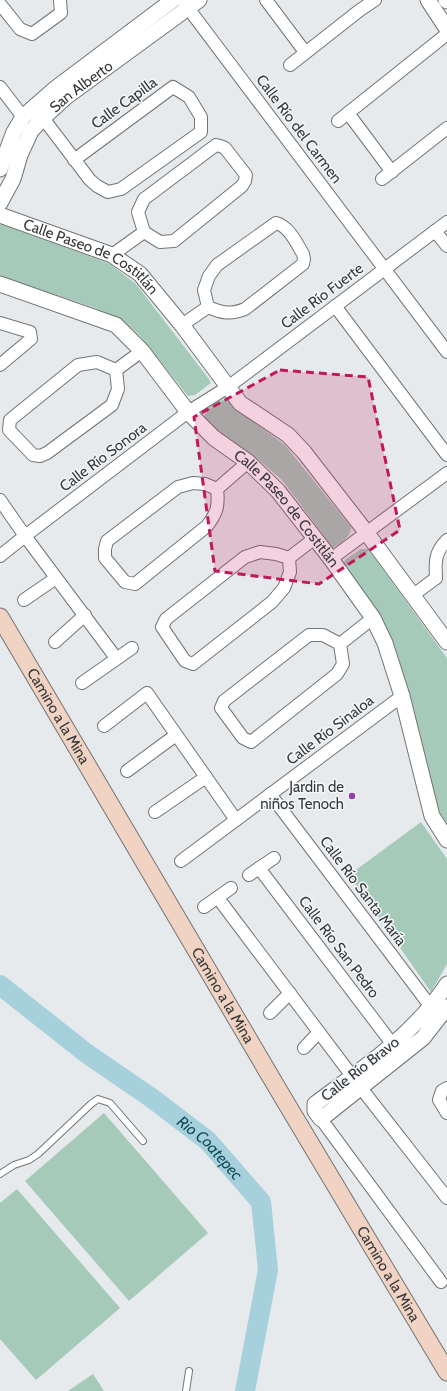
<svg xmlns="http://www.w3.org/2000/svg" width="447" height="1391" font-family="Cabin,sans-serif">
	<rect width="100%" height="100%" fill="#e7eaec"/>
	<g fill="#a6cab9">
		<path d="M 0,222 L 110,264 L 136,284 L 209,379 L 211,383 L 195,395 L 188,396 L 140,336 L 126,323 L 95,308 L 0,276 Z"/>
		<path d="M 227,399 L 240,412 L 285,445 L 351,527 C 351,537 341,543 333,548 L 282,480 L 260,461 L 226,438 L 203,419 C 208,406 213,401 227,399 Z"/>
		<path d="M 361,549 L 368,549 L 447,658 L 447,824 L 440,814 L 414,725 L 343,564 L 346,559 Z"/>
		<path d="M 421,822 L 447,859 L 447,964 L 431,992 L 349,875 Z"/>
		<path d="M 104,1113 L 208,1233 L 129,1301 L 25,1181 Z"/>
		<path d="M 17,1189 L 120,1308 L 36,1380 L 0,1339 L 0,1203 Z"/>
		<path d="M 93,1374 L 104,1391 L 68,1391 Z"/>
	</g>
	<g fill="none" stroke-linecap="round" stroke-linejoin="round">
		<path stroke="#a6d1dc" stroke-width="20" id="s1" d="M 0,985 L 86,1053 L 153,1099 L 208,1141 L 261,1202 L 268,1270 L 245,1391"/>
		<g stroke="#727476" stroke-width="8">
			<g id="service">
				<path d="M 0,1174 L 14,1165 L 29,1160 L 38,1154 L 91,1104 L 98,1099 L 110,1103 L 143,1141"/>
				<path d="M 186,1391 L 189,1371"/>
			</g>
		</g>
		<g stroke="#727476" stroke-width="14">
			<g id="minor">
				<path d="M 182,0 L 447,352"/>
				<path d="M 266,0 L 305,52"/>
				<path d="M 0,4 L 20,29 L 32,34 L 61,13 L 60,0"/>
				<path d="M 290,65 L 360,10 L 375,0"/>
				<path d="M 0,87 L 23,117"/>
				<path d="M 348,113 L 392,172"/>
				<path d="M 43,118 L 90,180 L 97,186 L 108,192 L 121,189 L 201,132 L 201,117 L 189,97 L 173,87 L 74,160"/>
				<path d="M 338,121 L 447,34"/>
				<path d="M 216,145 L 220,146 L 225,148 L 246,175 L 245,181 L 242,186 L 174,241 L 160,242 L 144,232 L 138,212 L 144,199 Z"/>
				<path d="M 382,179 L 447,128"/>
				<path d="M 276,223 C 289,226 297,244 303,254 L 304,259 L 303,264 L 245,309 C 230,315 222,313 208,307 L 204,290 L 209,276 L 217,265 Z"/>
				<path d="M 435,231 L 447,246"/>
				<path d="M 112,255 L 144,232"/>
				<path d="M 335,306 L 447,455"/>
				<path d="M 0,323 L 30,332 L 31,339 L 0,365"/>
				<path d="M 182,325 L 208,307"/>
				<path d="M 97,362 L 116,370 L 118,389 L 112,405 L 47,453 L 40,456 L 33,455 L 9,430 L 10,420 L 78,365 Z"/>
				<path d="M 116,370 L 142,351"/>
				<path d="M 193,483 L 205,484 L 217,489 C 219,506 217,513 207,526 L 135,584 L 125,582 L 105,558 L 105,549 L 107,541 L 178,487 Z"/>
				<path d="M 217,489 L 248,462"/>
				<path d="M 0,500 L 25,536 L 116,658"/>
				<path d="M 260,552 L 276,554 L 289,558 L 290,572 L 284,588 L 272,602 L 193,664 L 185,661 L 162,627 L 166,619 L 245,557 Z"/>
				<path d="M 0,556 L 25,536 L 188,412 L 228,387 L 447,222"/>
				<path d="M 289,558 L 315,538"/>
				<path d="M 331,559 L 447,473"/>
				<path d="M 436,578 C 435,561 435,552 447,540"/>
				<path d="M 412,596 L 436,578"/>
				<path d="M 24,600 L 56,578"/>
				<path d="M 309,635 L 323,635 L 340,644 L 343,664 L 337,674 L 251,742 L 243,738 L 221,708 L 224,701 Z"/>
				<path d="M 55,642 L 85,615"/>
				<path d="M 340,644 L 373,618"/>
				<path d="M 82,683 L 132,648"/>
				<path d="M 104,726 L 147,693 L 236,820"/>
				<path d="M 127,771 L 176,735"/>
				<path d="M 270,794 L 431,1007"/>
				<path d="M 155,812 L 206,777"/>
				<path d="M 181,861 L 402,696"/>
				<path d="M 259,868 L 393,1045"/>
				<path d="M 249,875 L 274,858"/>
				<path d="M 218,898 L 361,1088 L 447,1198"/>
				<path d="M 204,907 L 231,888"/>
				<path d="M 270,1013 L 290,993"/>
				<path d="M 304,1048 L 319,1032"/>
				<path d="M 447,1088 L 442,1091 L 439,1100 L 447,1113"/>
				<path d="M 321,1119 L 441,1282"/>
			</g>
		</g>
		<g stroke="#727476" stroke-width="17">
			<g id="tertiary">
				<path d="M 428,0 L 447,29"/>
				<path d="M 446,0 L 447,1"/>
				<path d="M 0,169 L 14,132 L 23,117 L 56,88 L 173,0"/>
				<path id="s2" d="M 0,203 L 13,179 L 20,155 L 31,131 L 43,118 L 66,97 L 199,0"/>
				<path id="s3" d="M 0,215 L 112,255 L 140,274 L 182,325 L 240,403 L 288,435 L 304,452 L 366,532 L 447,642"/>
				<path id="s4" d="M 0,284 L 116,325 L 142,351 L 188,412 L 214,438 L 248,462 L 278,491 L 331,559 L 373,618 L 385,643 L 402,696 L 432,816 L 447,840"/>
				<path d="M 447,984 C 414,1035 363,1068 315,1104 L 315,1111 L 321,1119 L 423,1038 L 447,1007"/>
			</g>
		</g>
		<g stroke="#727476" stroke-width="19">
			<g id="secondary">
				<path id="s5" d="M 0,617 L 282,1096 L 447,1372"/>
			</g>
		</g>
		<use href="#service" stroke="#fff" stroke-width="6"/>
		<use href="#minor" stroke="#fff" stroke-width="12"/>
		<use href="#tertiary" stroke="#fff" stroke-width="15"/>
		<use href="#secondary" stroke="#f0d3c2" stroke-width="17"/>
	</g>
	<path fill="#c2185b" fill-opacity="0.2" stroke="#c2185b" stroke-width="3" stroke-dasharray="8 5" stroke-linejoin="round" d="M 280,370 L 368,377 L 400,530 L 319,584 L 215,571 L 194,417 Z"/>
	<circle fill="#913fae" stroke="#f4f7fa" stroke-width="1.5" cx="352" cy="796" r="4"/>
	<g text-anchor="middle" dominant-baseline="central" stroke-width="3" stroke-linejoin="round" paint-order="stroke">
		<g font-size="15" fill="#373839" stroke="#f4f7fa">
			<text stroke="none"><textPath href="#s2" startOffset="146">San Alberto</textPath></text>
			<text transform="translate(124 103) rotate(-36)">Calle Capilla</text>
			<text transform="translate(299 129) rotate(53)">Calle Río del Carmen</text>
			<text stroke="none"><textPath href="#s3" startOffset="101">Calle Paseo de Costitlán</textPath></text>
			<text transform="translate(322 296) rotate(-37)">Calle Río Fuerte</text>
			<text transform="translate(103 457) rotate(-37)">Calle Río Sonora</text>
			<text stroke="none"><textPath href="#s4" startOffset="375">Calle Paseo de Costitlán</textPath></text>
			<text stroke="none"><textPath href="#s5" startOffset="115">Camino a la Mina</textPath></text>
			<text transform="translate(330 730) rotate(-37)">Calle Río Sinaloa</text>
			<text transform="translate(363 891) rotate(53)">Calle Río Santa María</text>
			<text transform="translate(339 947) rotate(53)">Calle Río San Pedro</text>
			<text stroke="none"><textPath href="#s5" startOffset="439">Camino a la Mina</textPath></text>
			<text transform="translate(360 1069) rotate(-38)">Calle Río Bravo</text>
			<text stroke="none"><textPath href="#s5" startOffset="763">Camino a la Mina</textPath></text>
		</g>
		<g font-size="15" fill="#373839" stroke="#f4f7fa" text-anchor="end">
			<text x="344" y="787">Jardin de<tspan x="344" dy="17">niños Tenoch</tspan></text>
		</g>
		<g font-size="16" font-style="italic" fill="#124e5b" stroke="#f4f7fa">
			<text stroke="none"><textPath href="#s1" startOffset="266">Rio Coatepec</textPath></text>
		</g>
	</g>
</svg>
